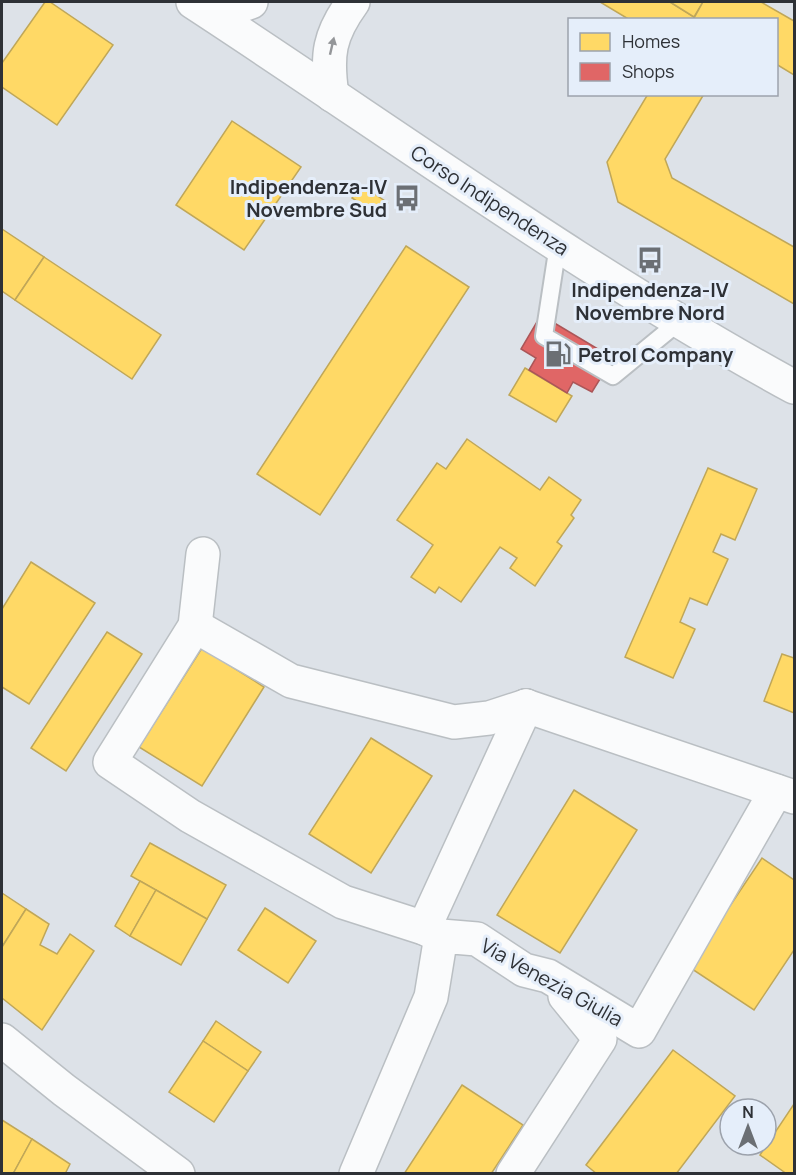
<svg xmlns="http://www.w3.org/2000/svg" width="796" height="1175" font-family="Manrope,sans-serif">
	<rect width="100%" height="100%" fill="#dde2e8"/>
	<g fill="#ffd966" stroke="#c0a758" stroke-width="1.5">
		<path d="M 45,2 L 50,2 L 113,45 L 57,125 L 2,87 L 2,63 Z"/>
		<path d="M 600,2 L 670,2 L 694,17 L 693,20 L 630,20 Z"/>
		<path d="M 670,2 L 703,2 L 694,17 Z"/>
		<path d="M 703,2 L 761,2 L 794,21 L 794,75 L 776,64 L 776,20 L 693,20 Z"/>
		<path d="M 648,94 L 704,94 L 665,159 L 672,178 L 794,247 L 794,304 L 618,202 L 607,162 Z"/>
		<path d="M 232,121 L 301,167 L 244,250 L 176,205 Z"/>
		<path d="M 361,185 L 388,203 L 380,216 L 352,198 Z"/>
		<path d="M 2,229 L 44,257 L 15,300 L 2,291 Z"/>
		<path d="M 406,246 L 469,287 L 320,515 L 257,474 Z"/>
		<path d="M 44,257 L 161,335 L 132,379 L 15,300 Z"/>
		<path d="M 525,368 L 572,396 L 556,422 L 509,395 Z"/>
		<path d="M 467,439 L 540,490 L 549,477 L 581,500 L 571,515 L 574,518 L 557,542 L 562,546 L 535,586 L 510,568 L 517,558 L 500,547 L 461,602 L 439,587 L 435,593 L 411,577 L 433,545 L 397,520 L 437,463 L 446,469 Z"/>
		<path d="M 708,468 L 757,489 L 735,540 L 721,534 L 713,552 L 728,559 L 707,605 L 690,598 L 680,622 L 695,629 L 673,678 L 625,657 Z"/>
		<path d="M 31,562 L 95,603 L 29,704 L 2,687 L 2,609 Z"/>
		<path d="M 107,632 L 142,654 L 66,771 L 31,748 Z"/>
		<path d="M 202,648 L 264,687 L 202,786 L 139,747 Z"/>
		<path d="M 782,654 L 794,658 L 794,713 L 764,701 Z"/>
		<path d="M 371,738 L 432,776 L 371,873 L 309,834 Z"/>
		<path d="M 574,790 L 637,830 L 560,953 L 497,915 Z"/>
		<path d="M 150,843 L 226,885 L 207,919 L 131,876 Z"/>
		<path d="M 762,858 L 794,880 L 794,950 L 754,1010 L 689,967 Z"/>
		<path d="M 140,881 L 156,890 L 130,936 L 115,926 Z"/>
		<path d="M 156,890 L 207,919 L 181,965 L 130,936 Z"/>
		<path d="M 2,893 L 26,909 L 2,947 Z"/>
		<path d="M 265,908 L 316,941 L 288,983 L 238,950 Z"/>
		<path d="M 26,909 L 49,924 L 40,945 L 57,954 L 70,934 L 94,951 L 42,1030 L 2,998 L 2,947 Z"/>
		<path d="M 216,1021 L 261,1052 L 248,1071 L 203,1041 Z"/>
		<path d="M 203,1041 L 248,1071 L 214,1122 L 169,1092 Z"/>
		<path d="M 673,1050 L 735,1096 L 676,1174 L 597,1174 L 586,1165 Z"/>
		<path d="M 462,1085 L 523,1125 L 491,1174 L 404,1174 Z"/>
		<path d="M 794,1104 L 794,1174 L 787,1174 L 760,1155 Z"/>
		<path d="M 2,1120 L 32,1139 L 13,1174 L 2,1174 Z"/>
		<path d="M 32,1139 L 70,1164 L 65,1174 L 13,1174 Z"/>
	</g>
	<path fill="#e06666" stroke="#ab5658" stroke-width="1.5" d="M 541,315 L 613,358 L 592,392 L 573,382 L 567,393 L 529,370 L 536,358 L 521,349 Z"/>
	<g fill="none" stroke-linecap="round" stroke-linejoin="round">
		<g stroke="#babfc3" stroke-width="20">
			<path id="lane" d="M 558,245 L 544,336 L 613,376 L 680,321"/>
		</g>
		<g stroke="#babfc3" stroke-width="36">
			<g id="street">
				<path d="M 214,15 L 251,2"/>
				<path d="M 332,95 C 326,55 329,35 353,2"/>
				<path d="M 203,554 L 195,626 L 110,762 L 190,816 L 343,902 L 424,928 L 441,936"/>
				<path d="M 195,626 L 291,681 L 454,722 L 489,718 L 526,706"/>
				<path d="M 526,706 L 794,797"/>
				<path d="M 424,928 L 526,706"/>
				<path d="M 2,1040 L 64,1090 L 178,1174"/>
				<path d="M 356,1174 L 431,997 L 441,936 L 477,939 L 524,970 L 548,976 L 639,1031 L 776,791"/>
				<path d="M 513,1174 L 600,1039 L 565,996"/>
			</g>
		</g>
		<g stroke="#babfc3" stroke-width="36">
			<path id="primary" d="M 193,2 C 392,132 585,273 794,387"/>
		</g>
		<use href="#lane" stroke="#fafbfc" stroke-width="16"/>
		<use href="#street" stroke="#fafbfc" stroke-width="33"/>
		<use href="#primary" stroke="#fafbfc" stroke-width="33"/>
	</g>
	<defs><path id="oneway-solid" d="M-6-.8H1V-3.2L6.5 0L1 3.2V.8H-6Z" transform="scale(1.5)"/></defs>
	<use fill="#949699" href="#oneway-solid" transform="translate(332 46) rotate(-77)"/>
	<defs>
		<g id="bus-bare" transform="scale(2.07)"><path d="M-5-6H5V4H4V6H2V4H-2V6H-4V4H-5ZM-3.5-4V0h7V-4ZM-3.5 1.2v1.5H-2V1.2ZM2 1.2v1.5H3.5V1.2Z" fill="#6b6f74" stroke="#e5eefa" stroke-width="2.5" paint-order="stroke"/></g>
		<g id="fuel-bare" transform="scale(2.07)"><path d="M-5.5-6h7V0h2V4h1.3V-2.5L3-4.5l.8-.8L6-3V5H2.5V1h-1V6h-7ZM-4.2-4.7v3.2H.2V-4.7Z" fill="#6b6f74" stroke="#e5eefa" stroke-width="2.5" paint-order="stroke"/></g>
	</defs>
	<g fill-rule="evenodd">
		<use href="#bus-bare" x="407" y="198"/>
		<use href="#bus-bare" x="650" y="260"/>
		<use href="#fuel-bare" x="558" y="354"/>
	</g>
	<g text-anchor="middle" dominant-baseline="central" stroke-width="6" stroke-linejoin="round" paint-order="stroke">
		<g font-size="20" font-weight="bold" fill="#2e3136" stroke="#e5eefa" text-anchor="end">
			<text x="387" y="186">Indipendenza-IV<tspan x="387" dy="23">Novembre Sud</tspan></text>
			<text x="650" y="289" text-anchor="middle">Indipendenza-IV<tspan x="650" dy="23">Novembre Nord</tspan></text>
			<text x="578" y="354" text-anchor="start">Petrol Company</text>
		</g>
		<g font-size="20" fill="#2e3136" stroke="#e5eefa">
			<text transform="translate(490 200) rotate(33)">Corso Indipendenza</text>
			<text transform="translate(552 982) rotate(29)">Via Venezia Giulia</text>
		</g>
	</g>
	<rect width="796" height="1175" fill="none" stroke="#2e3136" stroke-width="6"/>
	<rect x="568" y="18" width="210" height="78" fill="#e5eefa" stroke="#9ca2ac" stroke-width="1.5"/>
	<rect x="580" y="33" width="30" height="18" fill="#ffd966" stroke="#9ca2ac" stroke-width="1.5"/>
	<text x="622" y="48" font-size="18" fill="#2e3136">Homes</text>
	<rect x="580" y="63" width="30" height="18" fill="#e06666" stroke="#9ca2ac" stroke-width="1.5"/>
	<text x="622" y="78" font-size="18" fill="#2e3136">Shops</text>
	<g transform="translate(748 1127)"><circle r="28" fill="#e5eefa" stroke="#9ca2ac" stroke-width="1.5"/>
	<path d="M0-4.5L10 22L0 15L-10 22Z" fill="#6b6f74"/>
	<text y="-9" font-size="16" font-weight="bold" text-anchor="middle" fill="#2e3136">N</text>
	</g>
</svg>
